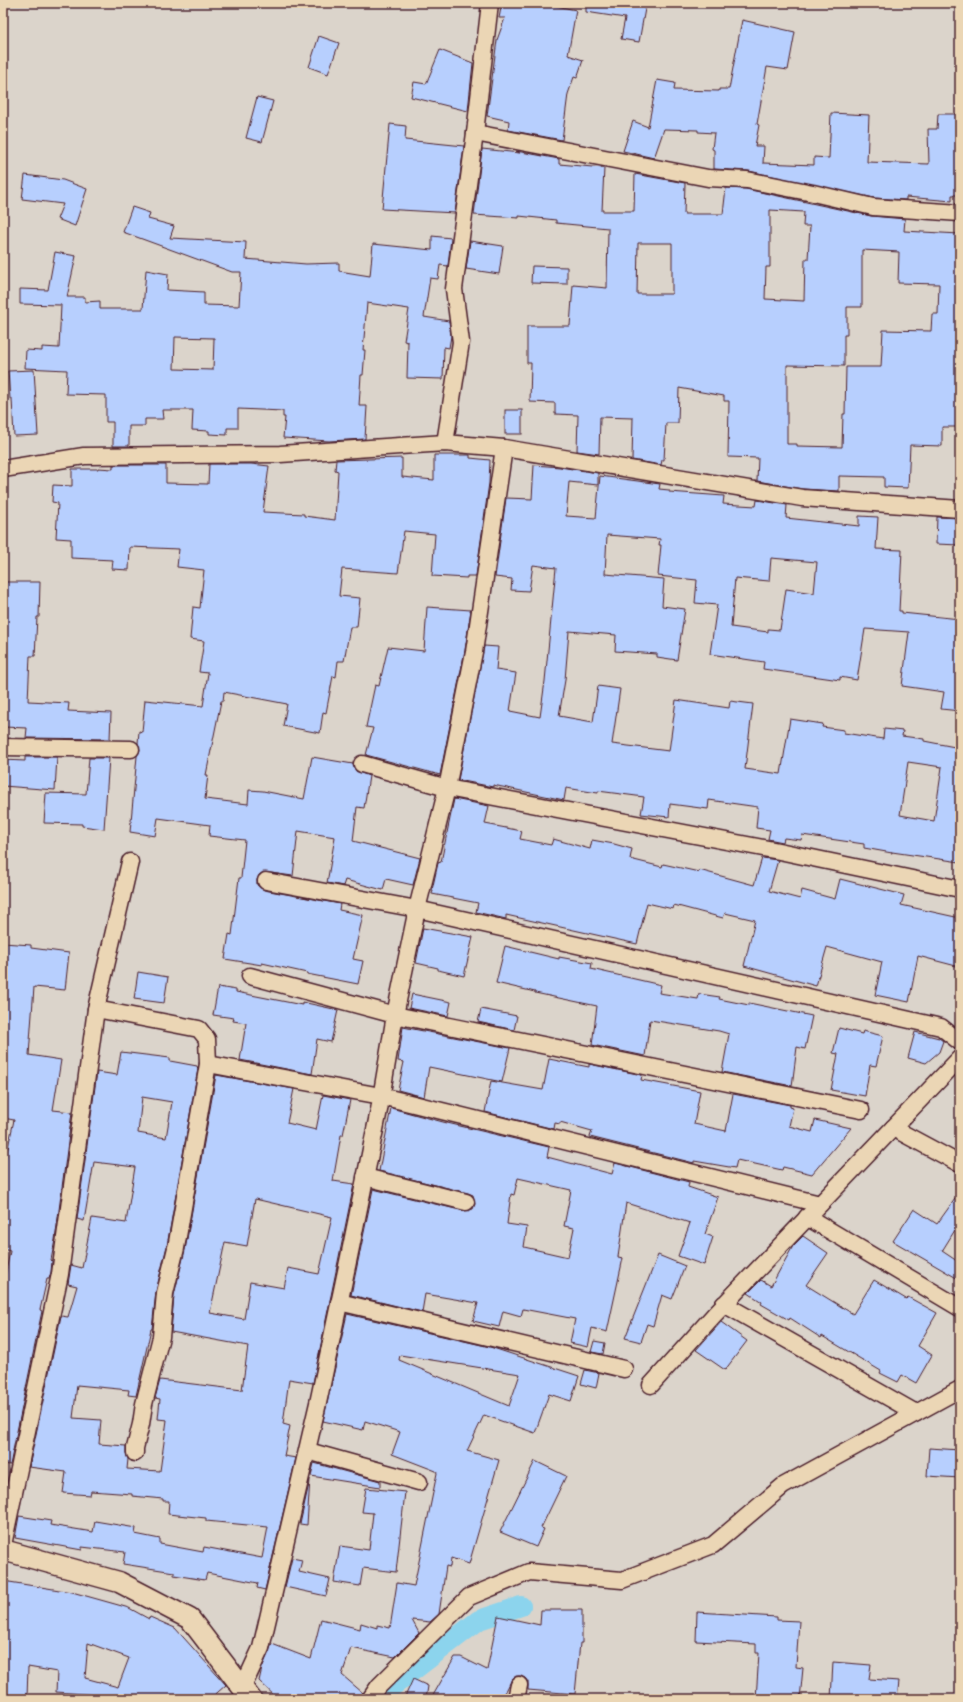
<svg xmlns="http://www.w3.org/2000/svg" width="963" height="1702" font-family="Itim,sans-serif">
	<rect width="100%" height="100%" fill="#dbd4cb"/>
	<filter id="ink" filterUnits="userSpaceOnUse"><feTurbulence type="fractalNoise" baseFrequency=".025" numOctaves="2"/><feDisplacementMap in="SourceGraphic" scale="8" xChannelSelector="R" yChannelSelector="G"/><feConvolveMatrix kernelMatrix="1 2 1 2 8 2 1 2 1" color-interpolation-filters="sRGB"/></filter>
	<g filter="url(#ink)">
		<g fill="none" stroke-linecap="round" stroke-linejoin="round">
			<path stroke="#8cd4ed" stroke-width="20" d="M 382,1699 L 388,1690 L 479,1620 L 521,1606"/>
		</g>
		<g fill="#b7cffe" stroke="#4a1f2b" fill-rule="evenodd">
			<path d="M 502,3 L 541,3 L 576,10 L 568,55 L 583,60 L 577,78 L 574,77 L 568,94 L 562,140 L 508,130 L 509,121 L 487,116 L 497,40 L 505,18 L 499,18 Z"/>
			<path d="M 586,3 L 646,3 L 639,42 L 621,39 L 625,18 L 586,12 Z"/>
			<path d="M 742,20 L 795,32 L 788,70 L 767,67 L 757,124 L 759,125 L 755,146 L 764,146 L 763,163 L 814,165 L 814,157 L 829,158 L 831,113 L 869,115 L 867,162 L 929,164 L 928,129 L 937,129 L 938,114 L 957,114 L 957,131 L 960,131 L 960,195 L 952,195 L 952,201 L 906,197 L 906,200 L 874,198 L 749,171 L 714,169 L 714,150 L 712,149 L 714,133 L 698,132 L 698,130 L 664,129 L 654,158 L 623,151 L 633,121 L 648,127 L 657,80 L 675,83 L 674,90 L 719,91 L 719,89 L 729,89 Z"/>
			<path d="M 319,36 L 339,43 L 328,74 L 309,67 Z"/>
			<path d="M 440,50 L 473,63 L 468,111 L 411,97 L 414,82 L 426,84 Z"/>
			<path d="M 257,97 L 273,101 L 262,142 L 246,138 Z"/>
			<path d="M 390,124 L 406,126 L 405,140 L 464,146 L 455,213 L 382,209 Z"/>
			<path d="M 482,149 L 520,153 L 516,151 L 559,159 L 559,164 L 604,168 L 602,211 L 634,211 L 635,174 L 685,183 L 684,214 L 723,214 L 726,188 L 746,189 L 871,216 L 905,219 L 904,231 L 960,234 L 960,427 L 942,427 L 942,446 L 910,445 L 908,488 L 884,487 L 884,477 L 839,476 L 839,491 L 803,489 L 757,481 L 758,458 L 728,457 L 729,401 L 724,401 L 724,396 L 679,388 L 678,423 L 666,423 L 664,460 L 662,460 L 661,465 L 632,460 L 633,418 L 600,417 L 599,454 L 577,451 L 578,415 L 555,414 L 555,403 L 530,402 L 531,363 L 527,363 L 527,326 L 570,326 L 573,285 L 607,288 L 608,228 L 556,223 L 556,220 L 519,216 L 519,218 L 474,215 ZM 770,210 L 804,212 L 803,226 L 810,226 L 808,259 L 805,259 L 804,301 L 765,299 L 766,267 L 770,267 ZM 638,243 L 672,243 L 672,294 L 637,294 ZM 862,250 L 899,252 L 898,283 L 939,284 L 938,314 L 932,314 L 931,331 L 883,330 L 881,367 L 846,367 L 845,414 L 843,414 L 842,447 L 797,446 L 797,444 L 787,444 L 787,365 L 844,366 L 844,335 L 847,335 L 847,307 L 862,307 Z"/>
			<path d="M 25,175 L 63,180 L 87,189 L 75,226 L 57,219 L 63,204 L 22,199 Z"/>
			<path d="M 132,207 L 150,213 L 148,219 L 174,226 L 170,238 L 246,242 L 245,259 L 306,264 L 339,263 L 339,271 L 370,276 L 373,244 L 432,250 L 432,236 L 451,238 L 448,266 L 440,265 L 438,279 L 430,278 L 424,317 L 449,321 L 451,336 L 449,348 L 444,347 L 443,379 L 407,378 L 408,342 L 404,341 L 409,309 L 367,303 L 363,350 L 365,350 L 363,375 L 361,375 L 359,406 L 367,406 L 365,439 L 329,441 L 283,438 L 285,417 L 283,417 L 283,411 L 238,409 L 238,428 L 227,428 L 227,435 L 209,434 L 209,431 L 192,430 L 193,410 L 162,410 L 163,419 L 145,419 L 145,426 L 129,426 L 129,446 L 113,446 L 113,422 L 106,422 L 106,395 L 66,394 L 67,370 L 25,368 L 26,350 L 42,351 L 42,347 L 59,348 L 61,305 L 20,304 L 20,289 L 48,290 L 55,252 L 76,256 L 67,297 L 85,297 L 85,302 L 100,301 L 100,309 L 143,309 L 146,270 L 168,274 L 167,290 L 204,292 L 204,305 L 239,306 L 241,272 L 232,272 L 123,232 ZM 175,337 L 214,338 L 213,370 L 174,369 Z"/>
			<path d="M 470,241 L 503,246 L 499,274 L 466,269 Z"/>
			<path d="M 532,266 L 567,267 L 567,284 L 531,283 Z"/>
			<path d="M 34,370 L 38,435 L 14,436 L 12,399 L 10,399 L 8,371 Z"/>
			<rect x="505" y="410" width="17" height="24"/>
			<path d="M 434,455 L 470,455 L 470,458 L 490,460 L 489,483 L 476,576 L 467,576 L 467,578 L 432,576 L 435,534 L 404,531 L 398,573 L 342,569 L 339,596 L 360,598 L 357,627 L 350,627 L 344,661 L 338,661 L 336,677 L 333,676 L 326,713 L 323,712 L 320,733 L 283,726 L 287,704 L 224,692 L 223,701 L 221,701 L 206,775 L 208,775 L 205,799 L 248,804 L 249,790 L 263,791 L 304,799 L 312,757 L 353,764 L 356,771 L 369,776 L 364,808 L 357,807 L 353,841 L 420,858 L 413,885 L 386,879 L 383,890 L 345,880 L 343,886 L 327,883 L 335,837 L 298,831 L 293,876 L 263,872 L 259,875 L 257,880 L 257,885 L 264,890 L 340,904 L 339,910 L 363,915 L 353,959 L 363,961 L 358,984 L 307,974 L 307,973 L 262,963 L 262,965 L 225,959 L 229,934 L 232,935 L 239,878 L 241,878 L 245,840 L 209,836 L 210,825 L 158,818 L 155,836 L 130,832 L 137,756 L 140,750 L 138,743 L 139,731 L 142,732 L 145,700 L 203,706 L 208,673 L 199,672 L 204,641 L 190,639 L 193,607 L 200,608 L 204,570 L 177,567 L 179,549 L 130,547 L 129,570 L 112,569 L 113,560 L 71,558 L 71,539 L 56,538 L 58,503 L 52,502 L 53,485 L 72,486 L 72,469 L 98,469 L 98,468 L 113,469 L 113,465 L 166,465 L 166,483 L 208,484 L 209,464 L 251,464 L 269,466 L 263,512 L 304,514 L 304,516 L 335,520 L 338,471 L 335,470 L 336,460 L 402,458 L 402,477 L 434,480 Z"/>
			<path d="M 534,465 L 560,467 L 598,473 L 598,485 L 569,482 L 566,516 L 596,518 L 600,476 L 660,484 L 659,489 L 669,490 L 669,492 L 724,496 L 723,504 L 756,506 L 757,500 L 787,505 L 786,518 L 859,526 L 859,516 L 878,517 L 876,549 L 902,550 L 899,611 L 902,611 L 902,613 L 960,619 L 960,711 L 941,709 L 944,692 L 902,686 L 909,632 L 865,629 L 857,680 L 840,677 L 840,680 L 763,669 L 764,662 L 710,654 L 717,605 L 695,603 L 697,580 L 658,576 L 661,545 L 659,545 L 660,539 L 607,535 L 605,574 L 664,579 L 662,606 L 685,609 L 677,660 L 657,657 L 657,654 L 615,651 L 616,635 L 569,631 L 565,680 L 559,716 L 593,722 L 598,686 L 620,689 L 612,744 L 669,751 L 676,700 L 729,708 L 730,701 L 753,704 L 745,769 L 781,774 L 790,719 L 823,724 L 822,727 L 844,730 L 844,733 L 883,739 L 884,729 L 903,731 L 902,736 L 924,739 L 924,741 L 960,748 L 960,782 L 955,808 L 960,808 L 960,862 L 892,852 L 892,853 L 864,848 L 864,844 L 802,835 L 801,840 L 784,838 L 783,842 L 768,839 L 770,830 L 756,828 L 758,807 L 709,800 L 708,809 L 670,804 L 669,817 L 641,814 L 644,797 L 598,791 L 598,793 L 566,788 L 564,800 L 493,785 L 493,787 L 458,780 L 484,646 L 498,647 L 496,670 L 516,673 L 510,711 L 540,717 L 545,681 L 556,568 L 533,565 L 529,591 L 511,590 L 512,579 L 495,577 L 506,498 L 532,499 ZM 771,558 L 817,562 L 814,593 L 786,589 L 780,630 L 768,629 L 768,632 L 731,627 L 735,578 L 769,581 ZM 908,762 L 942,767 L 934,821 L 900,815 Z"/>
			<path d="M 937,517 L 960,518 L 960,545 L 936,544 Z"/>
			<path d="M 3,582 L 40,582 L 39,617 L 37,617 L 35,656 L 30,656 L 28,701 L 69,703 L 68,711 L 111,713 L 110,739 L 26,738 L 27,728 L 3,727 Z"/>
			<path d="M 427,607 L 471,610 L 465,650 L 440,775 L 366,755 L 373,728 L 366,727 L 375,685 L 379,686 L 388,647 L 424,651 Z"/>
			<path d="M 25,757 L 57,757 L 55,790 L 3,786 L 3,760 L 25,761 Z"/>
			<path d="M 89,758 L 109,758 L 104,829 L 82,826 L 82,824 L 44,823 L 46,793 L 86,794 Z"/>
			<path d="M 454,799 L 489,806 L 485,824 L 522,831 L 520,839 L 551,845 L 553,839 L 590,849 L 592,840 L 614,844 L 632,849 L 630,859 L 662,867 L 663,864 L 699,872 L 699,870 L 754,885 L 762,858 L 778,860 L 769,891 L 800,899 L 802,890 L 835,899 L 840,879 L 904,895 L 901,905 L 960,918 L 960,967 L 918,956 L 909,1002 L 875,995 L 882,962 L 827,947 L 816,986 L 744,966 L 755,920 L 725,913 L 723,918 L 674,905 L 673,909 L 647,903 L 637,944 L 506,915 L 506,919 L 476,912 L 478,903 L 432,894 L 433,890 L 432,890 L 438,863 L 441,862 Z"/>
			<path d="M 423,928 L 473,937 L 464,976 L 438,970 L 438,968 L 416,963 Z"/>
			<path d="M 3,943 L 31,945 L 31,948 L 69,953 L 65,990 L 34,987 L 29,1055 L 61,1060 L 53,1110 L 72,1112 L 55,1240 L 51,1260 L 52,1261 L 51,1272 L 49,1279 L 47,1279 L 40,1310 L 42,1311 L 10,1465 L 3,1464 L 3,1287 L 10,1251 L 3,1249 L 3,1170 L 14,1120 L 3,1118 Z"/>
			<path d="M 505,946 L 559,959 L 559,957 L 592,963 L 591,969 L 661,985 L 659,993 L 698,999 L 699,994 L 720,997 L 719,999 L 749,1005 L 749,1003 L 812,1016 L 805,1049 L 797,1047 L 792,1086 L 722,1072 L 729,1034 L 719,1031 L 650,1020 L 645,1056 L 592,1045 L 597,1006 L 535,993 L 535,992 L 496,983 Z"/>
			<path d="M 138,972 L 168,977 L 164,1003 L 134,999 Z"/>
			<path d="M 218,987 L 236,990 L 236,992 L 302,1005 L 302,1002 L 338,1010 L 331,1042 L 317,1039 L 312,1074 L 240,1060 L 246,1023 L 233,1021 L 234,1018 L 213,1015 Z"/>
			<path d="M 412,994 L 451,1002 L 448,1016 L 409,1008 Z"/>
			<path d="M 481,1009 L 517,1016 L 514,1030 L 478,1022 Z"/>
			<path d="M 403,1027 L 510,1048 L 502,1082 L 429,1067 L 424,1097 L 398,1090 L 404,1062 L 398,1061 Z"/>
			<path d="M 839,1028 L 862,1034 L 863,1031 L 883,1036 L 876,1066 L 870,1065 L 865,1096 L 831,1090 L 838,1054 L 833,1053 Z"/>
			<path d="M 915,1032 L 939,1038 L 943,1041 L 939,1052 L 926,1063 L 908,1058 Z"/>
			<path d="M 121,1052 L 170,1058 L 170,1061 L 197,1066 L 198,1069 L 167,1246 L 156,1291 L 152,1329 L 151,1329 L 136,1396 L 128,1395 L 129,1390 L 77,1385 L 73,1418 L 101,1420 L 99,1444 L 126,1446 L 126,1453 L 128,1459 L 127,1469 L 160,1471 L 167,1420 L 158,1419 L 160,1399 L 155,1398 L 160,1380 L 242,1390 L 248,1346 L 171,1332 L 174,1295 L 185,1250 L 216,1075 L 294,1089 L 287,1123 L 316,1130 L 323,1095 L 350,1100 L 343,1135 L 341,1135 L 333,1181 L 354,1184 L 313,1383 L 289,1379 L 283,1424 L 290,1426 L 284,1456 L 296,1458 L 265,1590 L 257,1588 L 258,1583 L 207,1573 L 205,1580 L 174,1575 L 174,1572 L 123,1564 L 125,1552 L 82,1547 L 82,1550 L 15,1538 L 19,1516 L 51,1521 L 50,1525 L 93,1532 L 95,1521 L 136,1528 L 135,1534 L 160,1539 L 160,1544 L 203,1552 L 204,1547 L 262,1558 L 268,1527 L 206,1521 L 206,1518 L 168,1514 L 169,1501 L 163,1501 L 163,1499 L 132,1496 L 132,1494 L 91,1491 L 90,1495 L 63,1493 L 66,1472 L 29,1467 L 61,1316 L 68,1317 L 77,1286 L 68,1284 L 71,1265 L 82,1268 L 92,1218 L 126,1223 L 135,1167 L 94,1162 L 84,1221 L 77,1219 L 97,1072 L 117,1075 ZM 142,1097 L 172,1102 L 166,1138 L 138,1133 ZM 255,1199 L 332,1217 L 319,1274 L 288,1268 L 284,1288 L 250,1282 L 244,1319 L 210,1313 L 225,1242 L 247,1246 Z"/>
			<path d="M 549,1059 L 589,1067 L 589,1064 L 642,1075 L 641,1080 L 700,1091 L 694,1124 L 726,1131 L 733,1094 L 790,1105 L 790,1107 L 793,1108 L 789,1126 L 812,1132 L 815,1120 L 851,1128 L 812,1174 L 783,1167 L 782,1170 L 737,1160 L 735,1168 L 694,1161 L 694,1163 L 590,1137 L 592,1131 L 560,1122 L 560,1124 L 555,1123 L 554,1129 L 485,1112 L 491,1081 L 543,1090 Z"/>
			<path d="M 391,1108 L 443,1122 L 549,1147 L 547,1157 L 612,1174 L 615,1163 L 689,1182 L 688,1187 L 718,1197 L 705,1234 L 713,1237 L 704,1265 L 678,1256 L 690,1223 L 626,1203 L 618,1257 L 623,1258 L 607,1332 L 592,1328 L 588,1347 L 570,1343 L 575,1319 L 523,1309 L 521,1316 L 503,1311 L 499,1327 L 473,1321 L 478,1303 L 425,1294 L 422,1312 L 351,1295 L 373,1189 L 464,1211 L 473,1209 L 475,1204 L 473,1195 L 468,1193 L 379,1171 ZM 518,1178 L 571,1190 L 564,1226 L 574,1228 L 568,1257 L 524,1247 L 527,1227 L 507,1224 L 511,1194 L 514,1195 Z"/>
			<path d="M 960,1192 L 960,1222 L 942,1251 L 960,1263 L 960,1280 L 893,1241 L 914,1209 L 937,1224 Z"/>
			<path d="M 803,1236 L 828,1253 L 806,1285 L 853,1314 L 874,1280 L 906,1299 L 908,1297 L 937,1313 L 918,1346 L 932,1355 L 916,1383 L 902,1375 L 898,1382 L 880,1373 L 881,1371 L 822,1336 L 821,1338 L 790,1318 L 789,1320 L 761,1304 L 762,1302 L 748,1293 L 761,1280 L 771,1286 L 793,1246 Z"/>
			<path d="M 658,1255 L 685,1266 L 672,1299 L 662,1295 L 653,1326 L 647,1324 L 641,1342 L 625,1338 Z"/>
			<path d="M 347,1314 L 490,1347 L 579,1376 L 571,1401 L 549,1394 L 535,1433 L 484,1415 L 467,1451 L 499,1460 L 469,1564 L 451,1558 L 450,1567 L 446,1566 L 439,1614 L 430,1622 L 412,1620 L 419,1633 L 395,1657 L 351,1648 L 342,1675 L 363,1693 L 361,1699 L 278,1699 L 259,1681 L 262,1668 L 272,1644 L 311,1659 L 321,1619 L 360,1629 L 361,1623 L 377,1628 L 377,1625 L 390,1628 L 397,1583 L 414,1586 L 437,1473 L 436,1471 L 392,1454 L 400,1432 L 365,1421 L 363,1430 L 323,1421 ZM 400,1355 L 520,1374 L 509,1406 L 399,1360 Z"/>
			<path d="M 721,1322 L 747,1341 L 725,1370 L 696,1350 Z"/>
			<path d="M 594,1341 L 605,1343 L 603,1354 L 591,1352 Z"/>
			<path d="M 585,1370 L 599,1373 L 596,1388 L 581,1384 Z"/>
			<path d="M 929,1448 L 960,1450 L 960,1478 L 927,1476 Z"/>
			<path d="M 535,1461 L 566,1476 L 541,1528 L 544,1529 L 536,1547 L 500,1532 Z"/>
			<path d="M 314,1463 L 380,1481 L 380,1487 L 311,1476 Z"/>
			<path d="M 310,1479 L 307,1525 L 300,1524 Z"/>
			<path d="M 366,1488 L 405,1492 L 396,1572 L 363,1568 L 360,1586 L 334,1582 L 340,1546 L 369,1550 L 373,1513 L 362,1512 Z"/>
			<path d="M 292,1558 L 302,1560 L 299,1572 L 330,1579 L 326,1596 L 285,1587 Z"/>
			<path d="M 3,1581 L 72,1592 L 129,1608 L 149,1619 L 150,1617 L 175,1628 L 226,1685 L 210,1699 L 96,1699 L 98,1695 L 56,1692 L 57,1672 L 28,1667 L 27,1698 L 3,1697 ZM 88,1643 L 129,1658 L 118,1687 L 85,1678 Z"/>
			<path d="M 541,1610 L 582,1610 L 582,1643 L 580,1643 L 575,1694 L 528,1690 L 528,1682 L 525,1678 L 521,1676 L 516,1676 L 512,1679 L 502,1699 L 431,1699 L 455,1657 L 461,1657 L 487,1670 L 498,1616 L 540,1625 Z"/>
			<path d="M 697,1612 L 777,1617 L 777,1620 L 799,1621 L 796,1667 L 803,1668 L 800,1699 L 756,1699 L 759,1653 L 756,1653 L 756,1644 L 696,1641 Z"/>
			<path d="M 833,1662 L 871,1665 L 869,1679 L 899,1681 L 897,1699 L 831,1699 Z"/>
			<path d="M 413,1679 L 428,1686 L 426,1699 L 404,1699 Z"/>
		</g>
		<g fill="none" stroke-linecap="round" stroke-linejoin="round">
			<g stroke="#4a1f2b" stroke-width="19">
				<g id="minor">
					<path d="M 475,133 L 708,178 L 747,180 L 813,193 L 873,207 L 960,213"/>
					<path d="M 445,443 L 461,342 L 454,289 L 475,133 L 490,3"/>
					<path d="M 3,469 L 84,456 L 280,454 L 445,443 L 504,448 L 802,498 L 960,509"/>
					<path d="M 3,747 L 131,749"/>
					<path d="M 362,764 L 447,788 L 779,851 L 960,889"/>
					<path d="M 266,881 L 417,909 L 941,1027 L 960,1042"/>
					<path d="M 250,976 L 395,1015 L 861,1110"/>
					<path d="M 96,1009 L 199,1029 L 207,1039 L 208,1064 L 176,1248 L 165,1293 L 161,1337 L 144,1404 L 141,1424 L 135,1448 L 135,1453"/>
					<path d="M 208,1064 L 381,1096 L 820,1204"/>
					<path d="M 893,1128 L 960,1164"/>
					<path d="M 365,1177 L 466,1202"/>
					<path d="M 807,1217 L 960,1308"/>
					<path d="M 339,1302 L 624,1369"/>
					<path d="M 724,1304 L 916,1413"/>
					<path d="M 651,1385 L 714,1315 L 960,1058"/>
					<path d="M 308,1451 L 419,1482"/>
					<path d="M 3,1545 L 60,1274 L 96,1009 L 130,862"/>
					<path d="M 243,1687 L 261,1648 L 318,1403 L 349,1257 L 379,1110 L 395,1015 L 417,909 L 447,788 L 474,652 L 504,448"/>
					<path d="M 370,1699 L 379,1686 L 469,1597 L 529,1572 L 622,1580 L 713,1545 L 783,1486 L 960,1389"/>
					<path d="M 516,1699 L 519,1685"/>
				</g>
			</g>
			<g stroke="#4a1f2b" stroke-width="23">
				<path id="tertiary" d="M 3,1550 L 119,1582 L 190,1619 L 251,1699"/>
			</g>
			<use href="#minor" stroke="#ebd6b5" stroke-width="16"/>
			<use href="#tertiary" stroke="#ebd6b5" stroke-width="20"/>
		</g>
	</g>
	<rect width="963" height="1702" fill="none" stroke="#ebd6b5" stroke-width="16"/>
	<rect x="8" y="8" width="947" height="1686" fill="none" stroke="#4a1f2b" stroke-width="1.5" filter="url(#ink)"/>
</svg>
